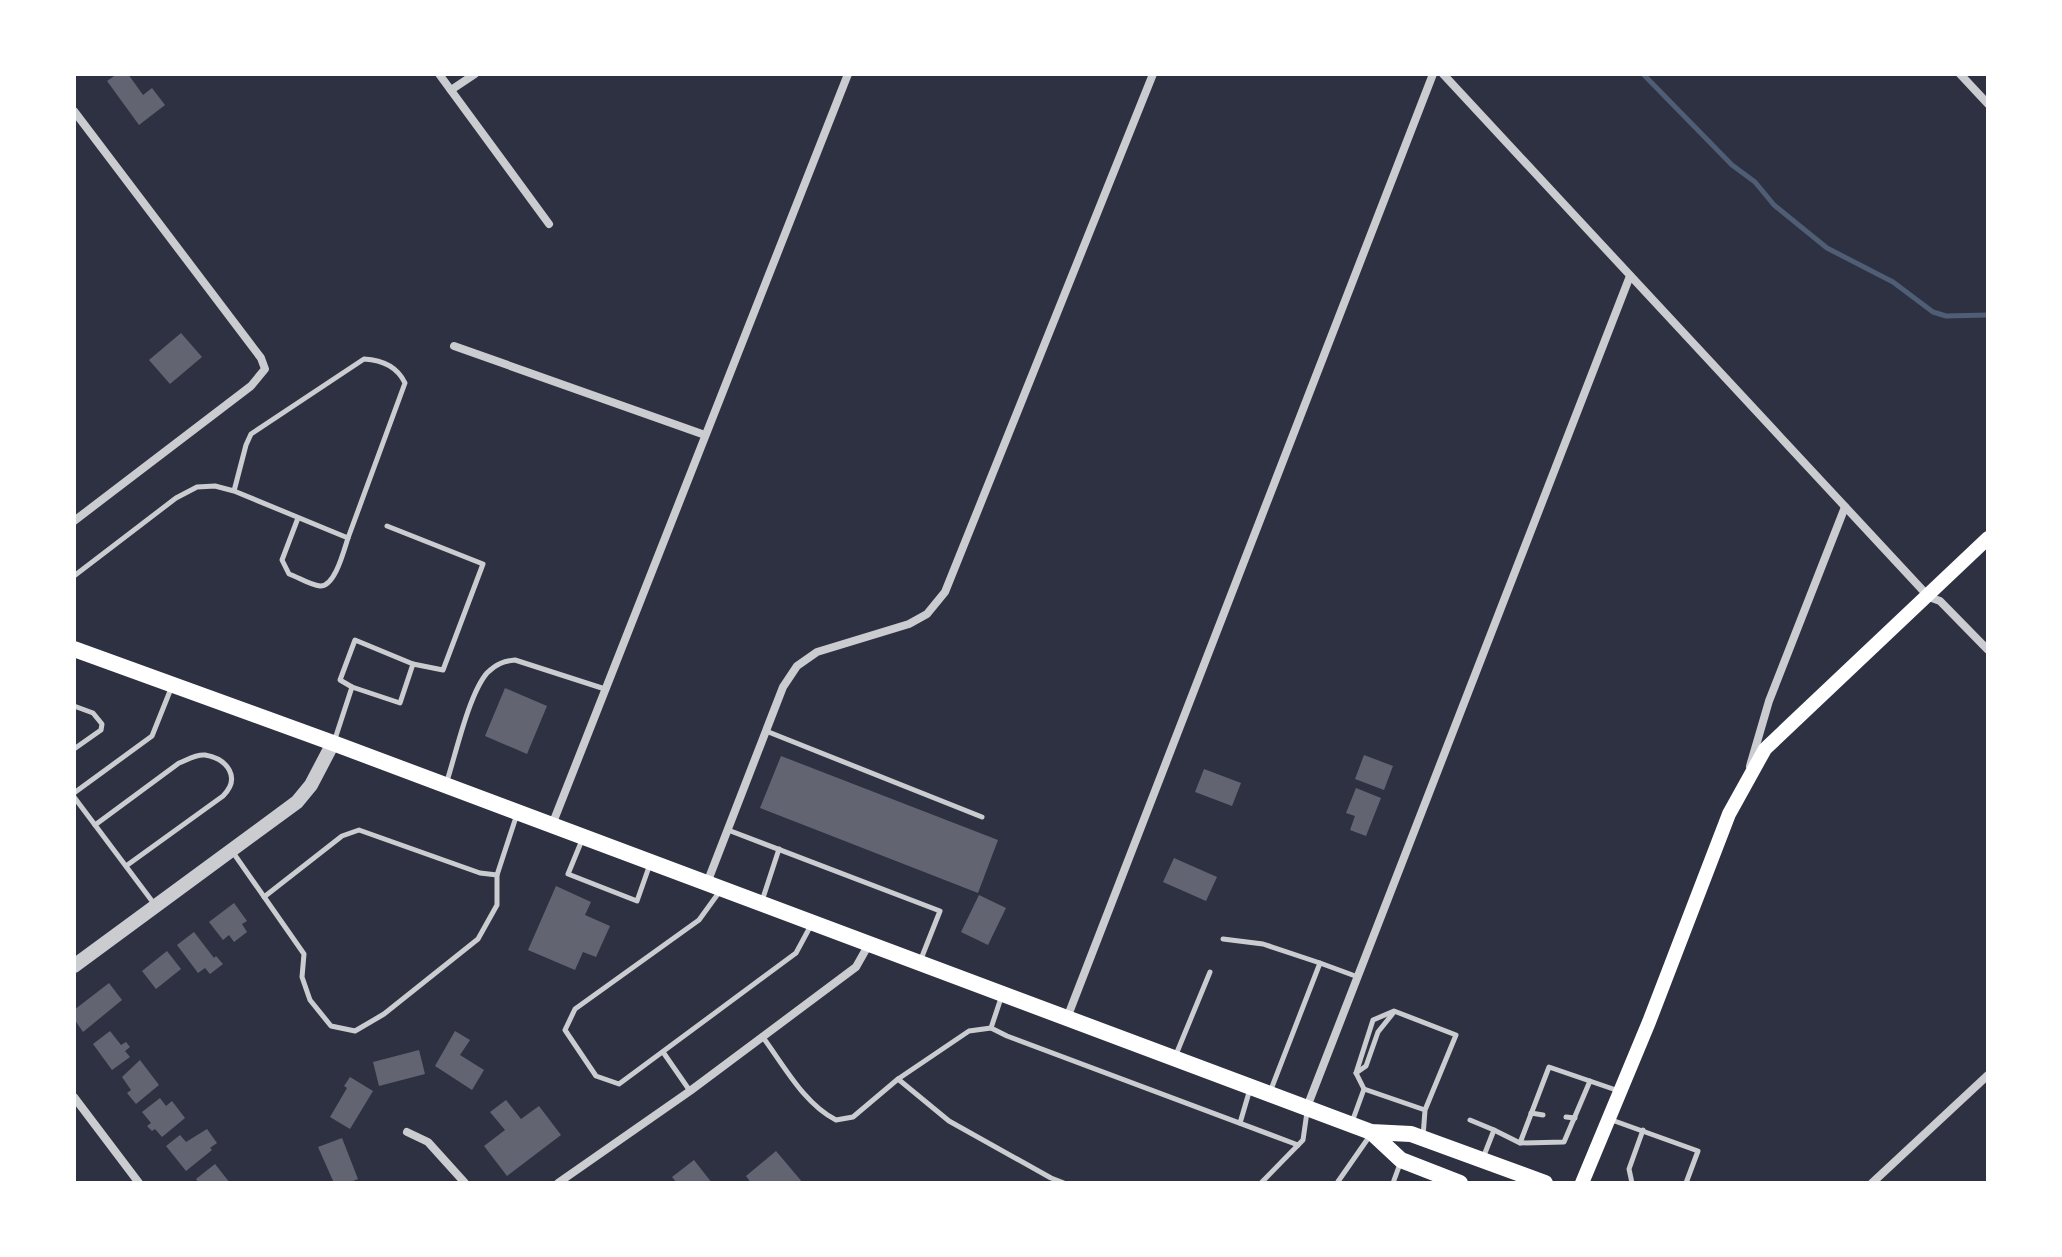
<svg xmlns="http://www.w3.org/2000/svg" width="2062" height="1257" font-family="'PT Sans Narrow',sans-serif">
	<rect width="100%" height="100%" fill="#2d3142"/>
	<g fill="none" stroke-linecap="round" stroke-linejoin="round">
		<path stroke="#4f5d75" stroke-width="5" d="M 1643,74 L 1732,165 L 1755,182 L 1774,205 L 1827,248 L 1893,282 L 1933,312 L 1946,316 L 1988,315"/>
	</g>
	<g fill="#626471">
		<path d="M 117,74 L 128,74 L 143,95 L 152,88 L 165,105 L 139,125 L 107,81 Z"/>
		<path d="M 181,333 L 202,357 L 170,384 L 149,360 Z"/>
		<path d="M 505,688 L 547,706 L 527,754 L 485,736 Z"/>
		<path d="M 1364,755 L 1393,766 L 1384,790 L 1355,779 Z"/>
		<path d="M 781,756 L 998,840 L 978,893 L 760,808 Z"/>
		<path d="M 1204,769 L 1241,783 L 1232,806 L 1195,792 Z"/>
		<path d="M 1356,788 L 1381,798 L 1366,836 L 1350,830 L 1355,816 L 1346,813 Z"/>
		<path d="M 1174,858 L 1217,877 L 1206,901 L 1163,882 Z"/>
		<path d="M 556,886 L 591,902 L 585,915 L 610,926 L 596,957 L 583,952 L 575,970 L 528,950 Z"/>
		<path d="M 979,895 L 1006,908 L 988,945 L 961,932 Z"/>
		<path d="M 234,903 L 247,921 L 242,924 L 247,932 L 234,942 L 229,935 L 223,940 L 209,922 Z"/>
		<path d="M 194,932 L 214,958 L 216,956 L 223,964 L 210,974 L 205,968 L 198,973 L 177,945 Z"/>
		<path d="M 167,951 L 181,969 L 156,989 L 142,971 Z"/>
		<path d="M 109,983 L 122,1000 L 83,1032 L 74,1019 L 74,1010 Z"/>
		<path d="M 110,1031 L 121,1045 L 126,1042 L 130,1047 L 125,1051 L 130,1057 L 112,1070 L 93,1044 Z"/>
		<path d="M 455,1031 L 470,1040 L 460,1055 L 484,1070 L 472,1090 L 435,1066 Z"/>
		<path d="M 419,1050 L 425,1074 L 379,1086 L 373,1062 Z"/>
		<path d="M 140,1060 L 159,1085 L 136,1104 L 127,1093 L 131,1090 L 122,1077 Z"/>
		<path d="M 350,1077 L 373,1091 L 350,1129 L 330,1117 L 347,1088 L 344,1086 Z"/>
		<path d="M 160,1098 L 166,1106 L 172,1101 L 185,1118 L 162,1137 L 155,1129 L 152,1131 L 147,1126 L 151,1123 L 142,1112 Z"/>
		<path d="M 506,1100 L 521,1119 L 539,1106 L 561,1135 L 507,1176 L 484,1146 L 505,1130 L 490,1112 Z"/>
		<path d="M 207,1129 L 217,1143 L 210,1148 L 212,1150 L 186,1171 L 166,1146 L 180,1135 L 186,1142 Z"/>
		<path d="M 342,1138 L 358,1179 L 348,1183 L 334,1183 L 318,1147 Z"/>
		<path d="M 776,1151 L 803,1183 L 751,1183 L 746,1176 Z"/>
		<path d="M 694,1160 L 712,1183 L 677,1183 L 672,1177 Z"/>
		<path d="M 215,1164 L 230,1183 L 199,1183 L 196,1179 Z"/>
	</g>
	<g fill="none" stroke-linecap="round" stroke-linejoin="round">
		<g stroke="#caccd0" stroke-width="5">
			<path d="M 298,518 L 282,560 L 289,574 C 298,577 310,585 320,586 C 335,587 344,550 348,538"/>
			<path d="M 74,576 L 176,498 L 197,487 L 215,486 L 234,491 L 348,538 L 405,383 C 397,366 382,360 364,359 L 251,434 L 246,445 L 234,491"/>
			<path d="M 352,687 L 340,680 L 355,640 L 413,664"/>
			<path d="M 74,706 L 93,713 L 102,724 L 101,730 L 74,749"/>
			<path d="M 766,731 L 982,817"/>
			<path d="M 334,742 L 352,687 L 400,703 L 413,664 L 443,670 L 483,564 L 387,526"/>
			<path d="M 447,781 C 456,753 469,694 487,673 C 496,664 504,661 515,660 L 605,689"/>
			<path d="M 74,793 L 152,736 L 172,686"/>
			<path d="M 74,797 L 155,905"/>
			<path d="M 95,825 L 179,763 C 187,760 196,754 205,755 C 228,759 241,778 223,796 L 126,866"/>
			<path d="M 728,830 L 940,911 L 921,959"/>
			<path d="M 582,840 L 568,874 L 637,901 L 650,864"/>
			<path d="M 232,851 L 304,954 L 302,977 L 310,1000 L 331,1026 L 355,1031 L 384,1014 L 478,939 L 497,905 L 497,875 L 517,814"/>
			<path d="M 720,891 L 699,920 L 575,1009 L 565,1030 L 596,1076 L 619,1084 L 796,953 L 810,927"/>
			<path d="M 264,897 L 342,836 L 359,830 L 480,873 L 497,875"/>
			<path d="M 762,901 L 779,849"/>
			<path d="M 1223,939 L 1263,944 L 1320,963"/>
			<path d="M 1002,995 L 991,1028 L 969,1031 L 898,1079 L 949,1121 L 1051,1178 L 1064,1183"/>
			<path d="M 991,1028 L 1007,1036 L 1298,1145"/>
			<path d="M 762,1036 C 783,1064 804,1104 836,1120 L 853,1117 L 898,1079"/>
			<path d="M 663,1052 L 690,1091"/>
			<path d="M 1175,1057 L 1210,972"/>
			<path d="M 1356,1073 L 1366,1066 L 1378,1032 L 1394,1012"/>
			<path d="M 1270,1092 L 1320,963 L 1358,977"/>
			<path d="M 1531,1113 L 1543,1115"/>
			<path d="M 1566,1117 L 1575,1118"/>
			<path d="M 1609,1119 L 1698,1151 L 1686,1183"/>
			<path d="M 1470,1120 L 1494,1130"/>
			<path d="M 1352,1122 L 1364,1089"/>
			<path d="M 1240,1123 L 1250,1089"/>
			<path d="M 1423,1137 L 1425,1110 L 1456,1035 L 1394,1011 L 1373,1020 L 1356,1073 L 1364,1089 L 1425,1110"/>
			<path d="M 1520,1143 L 1564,1142 L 1590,1081"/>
			<path d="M 1483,1158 L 1494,1130 L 1520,1143 L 1549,1067 L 1619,1091"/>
			<path d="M 1261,1183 L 1303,1140 L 1307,1112"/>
			<path d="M 1337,1183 L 1369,1137"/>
			<path d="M 1393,1183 L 1401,1161"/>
			<path d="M 1632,1183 L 1629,1169 L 1643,1130"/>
		</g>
		<g stroke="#caccd0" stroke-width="8">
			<path d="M 439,74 L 549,224"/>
			<path d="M 1443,74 L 1929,597 L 1940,601 L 1988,650"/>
			<path d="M 1960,74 L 1988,104"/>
			<path d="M 451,90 L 475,74"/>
			<path d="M 74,111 L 261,358 L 265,369 L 251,386 L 74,521"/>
			<path d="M 454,346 L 705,435"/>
			<path d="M 1750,766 L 1769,701 L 1845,507"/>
			<path d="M 552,825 L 848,74"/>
			<path d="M 707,883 L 783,687 L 797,666 L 817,652 L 909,624 L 927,614 L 945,592 L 1153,74"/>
			<path d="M 1067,1018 L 1433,74"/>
			<path d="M 74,1097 L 139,1183"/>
			<path d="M 1307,1107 L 1630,276"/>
			<path d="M 407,1132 L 428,1142 L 465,1183"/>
			<path d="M 558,1183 L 690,1091 L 856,967 L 869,944"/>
			<path d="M 1872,1183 L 1988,1075"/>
		</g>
		<path stroke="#caccd0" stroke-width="14" d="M 74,966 L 297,802 L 311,785 L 333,743"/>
		<path stroke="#fff" stroke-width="14" d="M 1582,1183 L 1649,1022 L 1729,814 L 1765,749 L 1988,538"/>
		<g stroke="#fff" stroke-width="16">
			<path d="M 74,649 L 333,743 L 1371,1132 L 1411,1134 L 1545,1183"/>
			<path d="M 1371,1132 L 1401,1160 L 1460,1183"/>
		</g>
	</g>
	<rect width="2062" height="1257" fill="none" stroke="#ffffff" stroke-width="152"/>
</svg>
